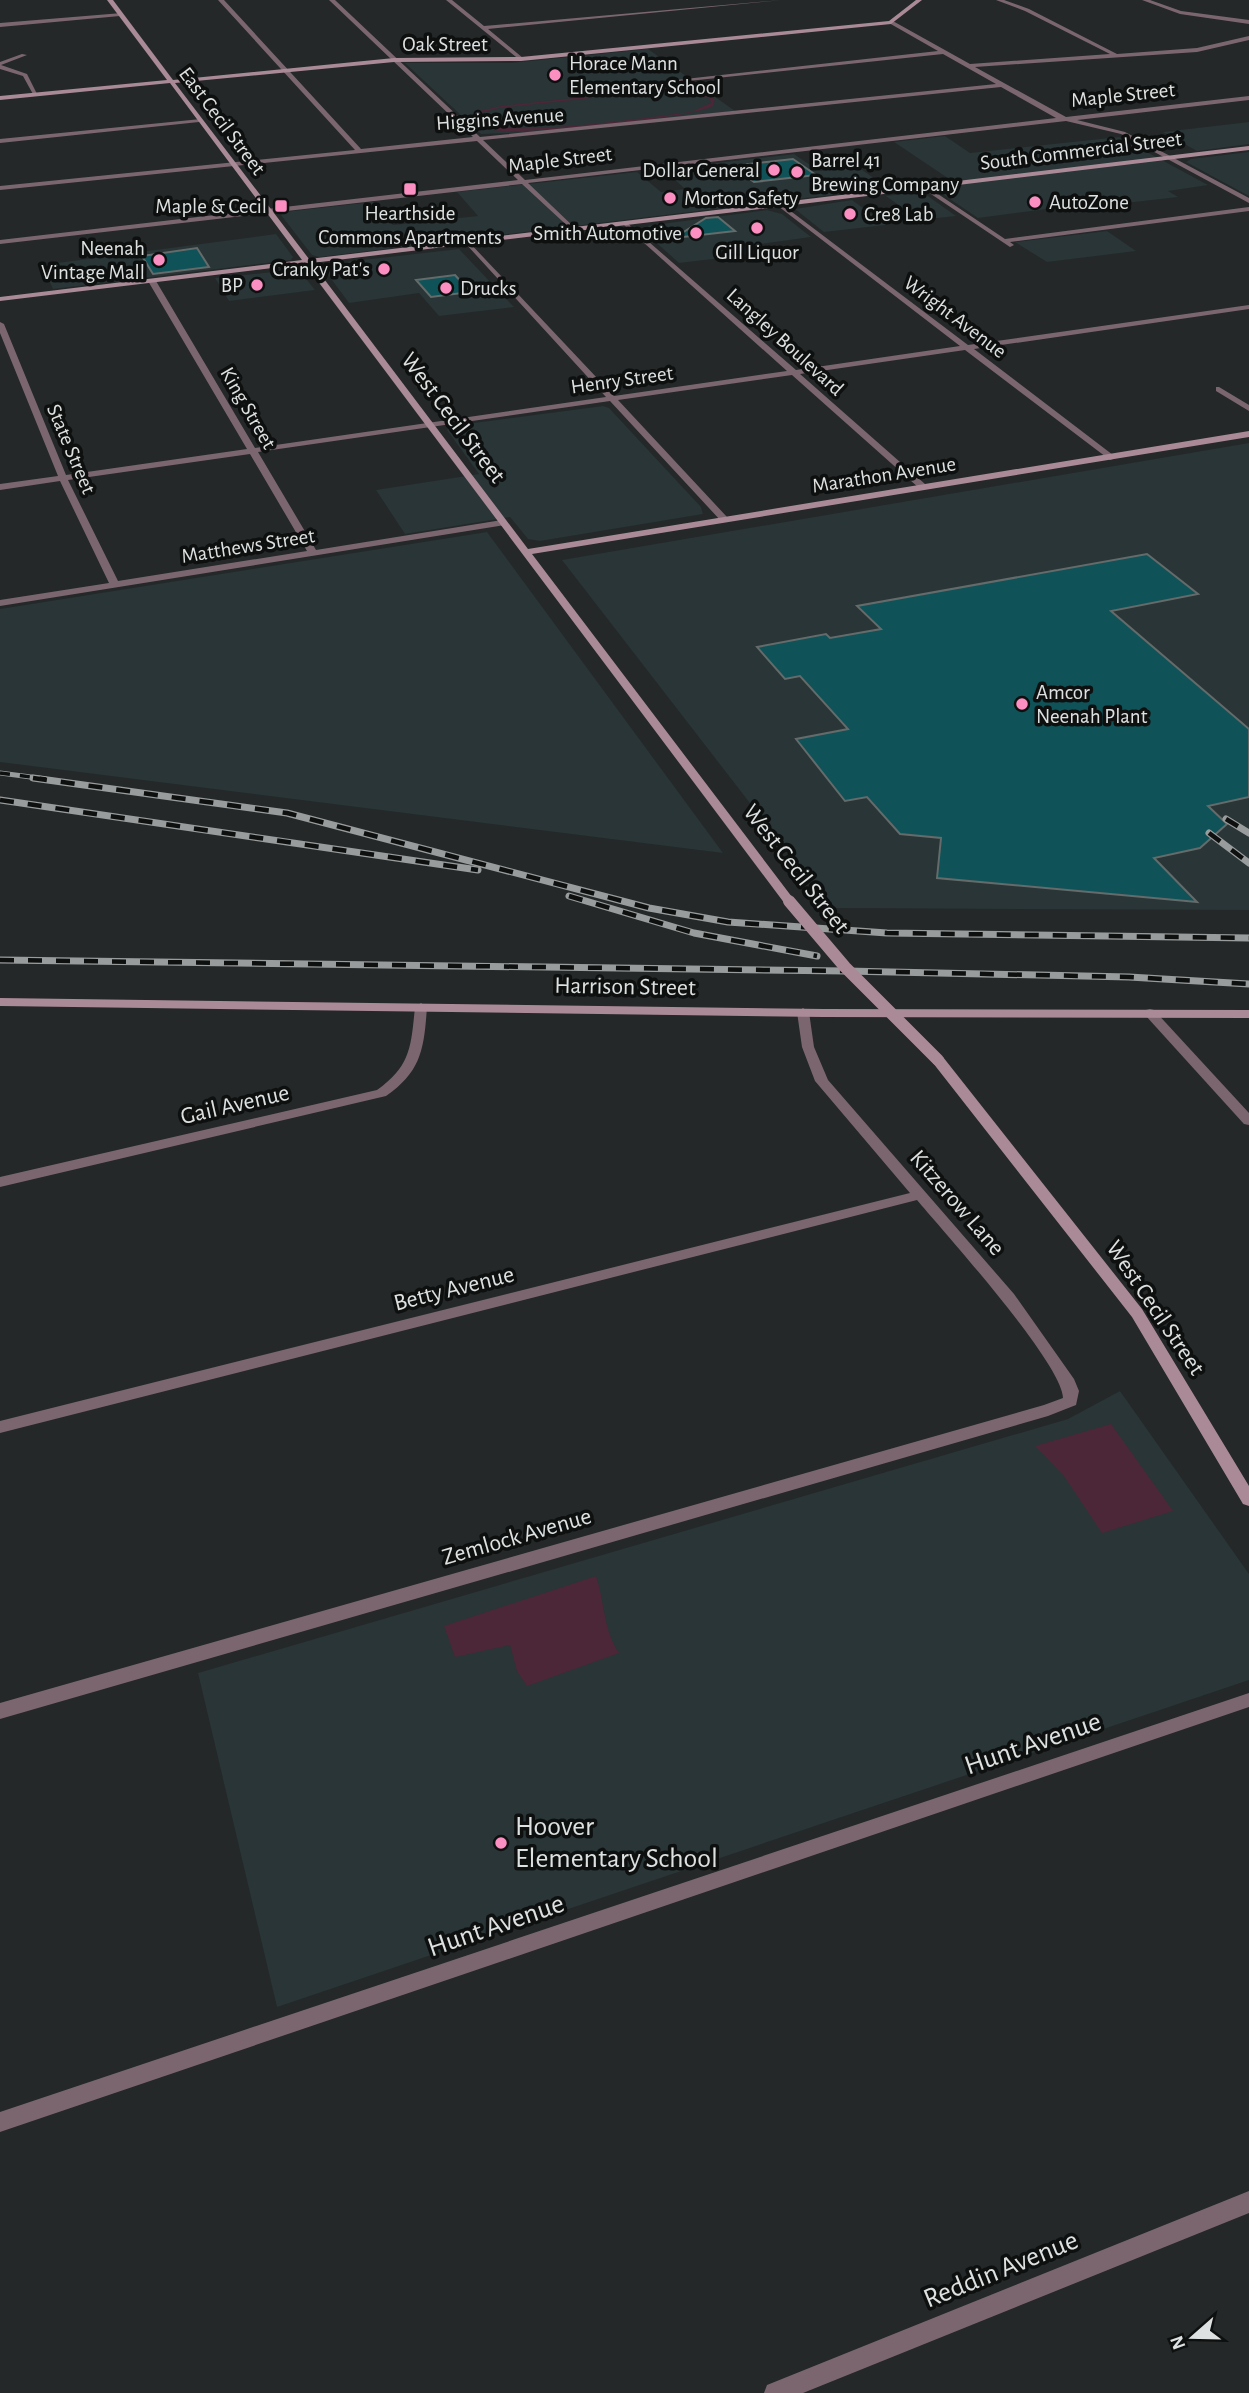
<svg xmlns="http://www.w3.org/2000/svg" width="1249" height="2393" font-family="'Alegreya Sans',sans-serif">
	<rect width="100%" height="100%" fill="#242828"/>
	<g fill="#293536">
		<path d="M 648,49 L 735,111 L 541,132 L 481,134 L 405,63 L 511,63 Z"/>
		<path d="M 1249,122 L 1249,144 L 1197,151 L 1163,132 Z"/>
		<path d="M 945,136 L 970,153 L 1119,137 L 1208,185 L 1168,191 L 1178,197 L 1091,207 L 1085,204 L 978,218 L 938,191 L 961,187 L 894,142 Z"/>
		<path d="M 1249,152 L 1249,196 L 1186,162 L 1191,159 Z"/>
		<path d="M 794,154 L 819,171 L 858,167 L 888,188 L 319,257 L 312,255 L 281,215 L 284,212 L 373,202 L 393,225 L 478,216 L 457,192 L 637,172 L 661,192 L 685,189 L 663,169 Z"/>
		<path d="M 917,192 L 925,194 L 956,216 L 919,220 L 886,196 Z"/>
		<path d="M 852,200 L 886,225 L 824,232 L 795,209 Z"/>
		<path d="M 767,210 L 782,214 L 811,237 L 746,246 L 755,254 L 679,263 L 641,229 L 646,226 Z"/>
		<path d="M 1107,231 L 1136,251 L 1047,262 L 1015,242 Z"/>
		<path d="M 276,234 L 293,257 L 291,260 L 53,289 L 42,265 Z"/>
		<path d="M 459,249 L 514,307 L 439,316 L 419,293 L 349,303 L 323,268 L 327,264 Z"/>
		<path d="M 293,270 L 300,271 L 315,290 L 229,301 L 215,278 Z"/>
		<path d="M 603,406 L 609,408 L 701,507 L 703,514 L 540,541 L 528,539 L 510,517 L 405,534 L 376,490 L 479,474 L 447,430 L 451,426 Z"/>
		<path d="M 1249,443 L 1249,910 L 831,908 L 562,560 Z"/>
		<path d="M 487,532 L 723,853 L 0,762 L 0,609 Z"/>
		<path d="M 1120,1391 L 1249,1574 L 1249,1680 L 277,2007 L 198,1673 L 1068,1419 Z"/>
	</g>
	<g fill="#4c2738" fill-rule="evenodd">
		<path d="M 695,85 L 697,87 L 682,89 L 715,99 L 713,106 C 693,118 536,133 506,131 C 495,131 479,129 473,119 L 480,111 L 501,106 ZM 658,91 L 692,92 L 710,99 L 711,103 L 691,112 C 656,116 497,141 478,120 L 481,113 L 499,108 Z"/>
		<path d="M 1111,1424 L 1173,1511 L 1102,1533 L 1064,1476 L 1035,1446 Z"/>
		<path d="M 596,1576 C 605,1603 603,1629 619,1653 L 527,1686 L 517,1671 L 510,1645 L 455,1657 L 444,1626 Z"/>
	</g>
	<g fill="#0f5358" stroke="#656a6a" stroke-width="2">
		<path d="M 793,159 L 816,175 L 754,182 L 732,166 Z"/>
		<path d="M 718,217 L 735,231 L 674,238 L 706,218 Z"/>
		<path d="M 197,248 L 209,267 L 153,274 L 142,256 Z"/>
		<path d="M 455,275 L 470,292 L 431,297 L 416,280 Z"/>
		<path d="M 1147,554 L 1198,594 L 1111,611 L 1249,729 L 1249,797 L 1208,806 L 1227,824 L 1200,848 L 1154,858 L 1197,902 L 937,878 L 941,838 L 900,834 L 867,797 L 845,801 L 796,739 L 848,729 L 800,676 L 785,679 L 757,647 L 826,634 L 830,638 L 881,629 L 857,606 Z"/>
	</g>
	<g fill="none" stroke-linecap="round" stroke-linejoin="round">
		<g fill="#7b666f" fill-rule="evenodd">
			<path d="M 218,0 L 224,0 L 361,149 L 473,137 L 329,0 L 335,0 L 480,137 L 996,84 L 943,54 L 679,82 L 676,80 L 938,51 L 889,23 L 891,20 L 970,64 L 1110,54 L 1025,11 L 996,0 L 1004,0 L 1029,9 L 1117,54 L 1197,48 L 1249,36 L 1249,40 L 1197,52 L 975,67 L 1066,117 L 1249,96 L 1249,100 L 1077,120 L 1125,132 L 1249,198 L 1249,203 L 1121,134 L 1066,121 L 528,183 L 576,229 L 574,232 L 522,184 L 0,244 L 0,240 L 518,180 L 477,141 L 0,190 L 0,186 L 355,150 ZM 1001,87 L 1056,118 L 525,180 L 483,140 Z"/>
			<path d="M 446,0 L 452,0 L 484,26 L 782,0 L 488,29 L 523,58 L 521,61 Z"/>
			<path d="M 1142,0 L 1150,0 L 1181,11 L 1249,20 L 1249,24 L 1180,14 Z"/>
			<path d="M 122,13 L 120,16 L 0,27 L 0,23 Z"/>
			<path d="M 22,54 L 27,55 L 1,65 L 27,74 L 38,96 L 34,96 L 23,76 L 0,69 L 0,62 Z"/>
			<path d="M 201,119 L 199,122 L 0,143 L 0,139 Z"/>
			<path d="M 922,186 L 926,186 L 1005,239 L 1249,207 L 1249,211 L 1010,242 L 1014,245 L 1010,247 L 922,188 Z"/>
			<path d="M 780,203 L 968,345 L 1249,305 L 1249,309 L 974,349 L 1113,455 L 1113,459 L 1110,460 L 965,350 L 800,374 L 925,484 L 925,488 L 919,488 L 792,375 L 618,400 L 727,517 L 727,521 L 721,521 L 610,401 L 258,452 L 316,550 L 502,520 L 507,523 L 505,525 L 0,606 L 0,600 L 109,583 L 60,481 L 0,490 L 0,484 L 58,476 L 0,333 L 0,322 L 4,324 L 66,475 L 247,449 L 148,281 L 152,279 L 156,281 L 255,448 L 606,397 L 466,244 L 468,241 L 614,396 L 787,371 L 624,225 L 626,222 L 796,370 L 960,346 L 778,206 ZM 250,454 L 307,551 L 118,581 L 68,480 Z"/>
			<path d="M 1219,387 L 1249,405 L 1249,411 L 1216,391 L 1216,387 Z"/>
			<path d="M 421,1003 L 427,1007 C 424,1048 422,1071 386,1096 L 0,1187 L 0,1177 L 377,1090 C 411,1066 411,1046 415,1007 Z"/>
			<path d="M 803,1008 L 809,1012 L 814,1047 L 828,1080 L 1014,1294 L 1074,1379 L 1079,1391 L 1076,1405 L 1048,1416 L 0,1719 L 0,1703 L 1044,1405 L 1063,1398 C 1063,1364 944,1232 917,1200 L 0,1433 L 0,1421 L 910,1193 L 815,1081 L 802,1047 L 797,1012 Z"/>
			<path d="M 1150,1009 L 1154,1010 L 1249,1113 L 1249,1125 L 1244,1124 L 1146,1016 L 1144,1013 L 1146,1010 Z"/>
			<path d="M 1249,1693 L 1249,1707 L 0,2132 L 0,2112 Z"/>
			<path d="M 1249,2191 L 1249,2213 L 803,2393 L 764,2393 L 767,2385 Z"/>
		</g>
		<g fill="#aa8a97" fill-rule="evenodd">
			<path d="M 107,0 L 113,0 L 173,80 L 394,58 L 521,57 L 889,21 L 916,0 L 922,0 L 891,24 L 521,61 L 394,62 L 175,83 L 309,259 L 1249,146 L 1249,150 L 312,263 L 528,549 L 1249,431 L 1249,437 L 532,554 L 795,901 L 793,904 L 785,904 L 305,264 L 0,301 L 0,297 L 302,260 L 170,83 L 0,100 L 0,96 L 167,80 Z"/>
			<path d="M 0,998 L 824,1009 L 1249,1010 L 1249,1018 L 824,1017 L 0,1006 Z"/>
			<path d="M 938,1056 L 943,1057 L 1142,1309 L 1249,1486 L 1249,1506 L 1243,1504 L 1132,1317 L 933,1063 L 931,1060 Z"/>
		</g>
		<g stroke="#999c9c" stroke-width="5">
			<path id="rail-far1" d="M 0,773 L 46,779"/>
		</g>
		<g stroke="#999c9c" stroke-width="7">
			<g id="rail">
				<path d="M 33,778 L 287,813 L 649,908 L 728,922 L 887,933 L 1249,938"/>
				<path d="M 0,800 L 478,870"/>
				<path d="M 1226,819 L 1249,833"/>
				<path d="M 1209,833 L 1249,863"/>
				<path d="M 569,896 L 694,933 L 817,956"/>
				<path d="M 0,960 L 846,971 L 1129,977 L 1249,984"/>
			</g>
		</g>
		<use href="#rail-far1" stroke="#0e1010" stroke-width="3.5" stroke-dasharray="10" stroke-linecap="butt"/>
		<use href="#rail" stroke="#0e1010" stroke-width="4.5" stroke-dasharray="14" stroke-linecap="butt"/>
		<path stroke="#aa8a97" stroke-width="12" d="M 789,901 L 845,967 L 938,1060"/>
	</g>
	<g fill="#fc8fc2" stroke="#0e1010" stroke-width="2.5">
		<circle cx="555" cy="75" r="7"/>
		<circle cx="774" cy="170" r="7"/>
		<circle cx="797" cy="172" r="7"/>
		<rect x="403" y="182" width="14" height="14" rx="3.5"/>
		<circle cx="670" cy="198" r="7"/>
		<circle cx="1035" cy="202" r="7"/>
		<rect x="274" y="199" width="14" height="14" rx="3.5"/>
		<circle cx="850" cy="214" r="7"/>
		<circle cx="757" cy="228" r="7"/>
		<circle cx="696" cy="233" r="7"/>
		<circle cx="159" cy="260" r="7"/>
		<circle cx="384" cy="269" r="7"/>
		<circle cx="257" cy="285" r="7"/>
		<circle cx="446" cy="288" r="7"/>
		<circle cx="1022" cy="704" r="7"/>
		<circle cx="501" cy="1843" r="7"/>
	</g>
	<g text-anchor="middle" dominant-baseline="central" stroke-width="7" stroke-linejoin="round" paint-order="stroke">
		<g font-size="21" fill="#dee1e1" stroke="#0e1010">
			<text x="445" y="44">Oak Street</text>
			<text transform="translate(1123 95) rotate(-6)">Maple Street</text>
			<text transform="translate(500 119) rotate(-4)">Higgins Avenue</text>
			<text transform="translate(222 121) rotate(53)">East Cecil Street</text>
			<text transform="translate(1081 151) rotate(-7)">South Commercial Street</text>
			<text transform="translate(560 160) rotate(-7)">Maple Street</text>
			<text transform="translate(955 317) rotate(37)">Wright Avenue</text>
			<text transform="translate(785 342) rotate(42)">Langley Boulevard</text>
			<text transform="translate(622 380) rotate(-8)">Henry Street</text>
			<text transform="translate(248 408) rotate(60)">King Street</text>
			<text transform="translate(71 449) rotate(67)">State Street</text>
			<text transform="translate(884 475) rotate(-9)">Marathon Avenue</text>
			<text transform="translate(248 546) rotate(-9)">Matthews Street</text>
		</g>
		<g font-size="21" fill="#dee1e1" stroke="#0e1010" text-anchor="start">
			<text x="569" y="63">Horace Mann<tspan x="569" dy="24">Elementary School</tspan></text>
			<text x="811" y="160">Barrel 41<tspan x="811" dy="24">Brewing Company</tspan></text>
			<text x="760" y="170" text-anchor="end">Dollar General</text>
			<text x="684" y="198">Morton Safety</text>
			<text x="1049" y="202">AutoZone</text>
			<text x="267" y="206" text-anchor="end">Maple &amp; Cecil</text>
			<text x="410" y="213" text-anchor="middle">Hearthside<tspan x="410" dy="24">Commons Apartments</tspan></text>
			<text x="864" y="214">Cre8 Lab</text>
			<text x="682" y="233" text-anchor="end">Smith Automotive</text>
			<text x="145" y="248" text-anchor="end">Neenah<tspan x="145" dy="24">Vintage Mall</tspan></text>
			<text x="757" y="252" text-anchor="middle">Gill Liquor</text>
			<text x="370" y="269" text-anchor="end">Cranky Pat's</text>
			<text x="243" y="285" text-anchor="end">BP</text>
			<text x="460" y="288">Drucks</text>
			<text x="1036" y="692">Amcor<tspan x="1036" dy="24">Neenah Plant</tspan></text>
		</g>
		<g font-size="24" fill="#dee1e1" stroke="#0e1010">
			<text transform="translate(453 418) rotate(53)">West Cecil Street</text>
			<text transform="translate(796 869) rotate(52)">West Cecil Street</text>
			<text transform="translate(625 987) rotate(1)">Harrison Street</text>
			<text transform="translate(235 1105) rotate(-13)">Gail Avenue</text>
			<text transform="translate(957 1203) rotate(49)">Kitzerow Lane</text>
			<text transform="translate(454 1289) rotate(-14)">Betty Avenue</text>
			<text transform="translate(1155 1308) rotate(56)">West Cecil Street</text>
			<text transform="translate(517 1537) rotate(-16)">Zemlock Avenue</text>
		</g>
		<g font-size="28" fill="#dee1e1" stroke="#0e1010">
			<text transform="translate(1033 1744) rotate(-19)">Hunt Avenue</text>
			<text transform="translate(496 1926) rotate(-19)">Hunt Avenue</text>
			<text transform="translate(1001 2270) rotate(-22)">Reddin Avenue</text>
		</g>
		<g font-size="28" fill="#dee1e1" stroke="#0e1010" text-anchor="start">
			<text x="515" y="1827">Hoover<tspan x="515" dy="32">Elementary School</tspan></text>
		</g>
	</g>
	<g transform="translate(1193 2337) rotate(250)" stroke="#0e1010" stroke-width="5" paint-order="stroke">
	<path d="M0-5L12 26L0 18L-12 26Z" fill="#dee1e1"/>
	<text y="-10" font-size="19" font-weight="bold" text-anchor="middle" fill="#dee1e1">N</text>
	</g>
</svg>
